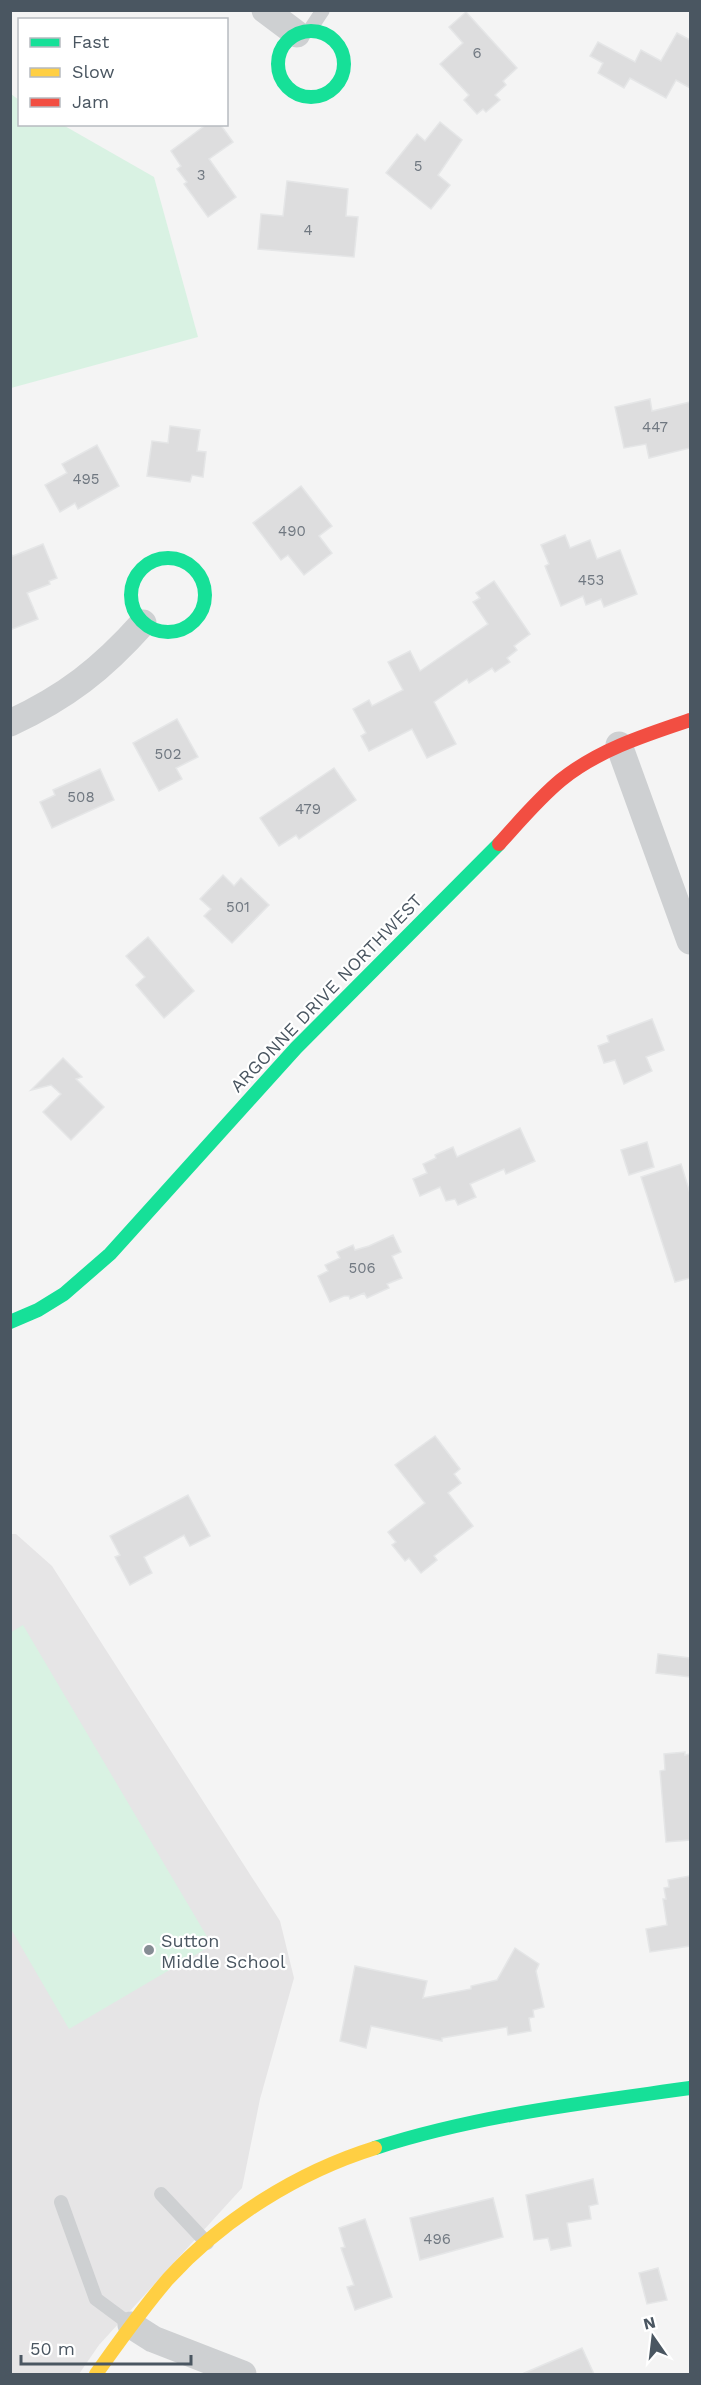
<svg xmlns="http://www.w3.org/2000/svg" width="701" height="2385" font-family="'Work Sans',sans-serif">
	<rect width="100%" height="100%" fill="#f4f4f4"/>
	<path fill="#e6e5e6" d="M 10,1534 L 16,1534 L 52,1566 L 280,1921 L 294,1978 L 260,2099 L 242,2188 L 99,2345 L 79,2374 L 11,2374 Z"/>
	<g fill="#d9f2e3">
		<path d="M 11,94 L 19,100 L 20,124 L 63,125 L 154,177 L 198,337 L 11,388 Z"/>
		<path d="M 23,1625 L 212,1945 L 69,2029 L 11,1929 L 10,1633 Z"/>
	</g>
	<g fill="#ddddde" stroke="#e5e6e7" stroke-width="1.5">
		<path d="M 466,12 L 517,68 L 503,81 L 506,85 L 495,95 L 500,100 L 486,112 L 483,109 L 477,114 L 464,100 L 469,95 L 440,64 L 463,43 L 449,27 Z"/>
		<path d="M 677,33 L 690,40 L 690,88 L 676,80 L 666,98 L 630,78 L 624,88 L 598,73 L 603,63 L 590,56 L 598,42 L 635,62 L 641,50 L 661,61 Z"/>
		<path d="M 440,122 L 462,140 L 438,175 L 450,185 L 431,209 L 386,173 L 417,134 L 425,141 Z"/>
		<path d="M 207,124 L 220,124 L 233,142 L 209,159 L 236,197 L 208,217 L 184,184 L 187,182 L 177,169 L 181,166 L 171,151 Z"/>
		<path d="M 287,181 L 348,189 L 346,216 L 358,217 L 354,257 L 258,249 L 261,214 L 283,216 Z"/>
		<path d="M 650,399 L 652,411 L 690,402 L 690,448 L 649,458 L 646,444 L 624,448 L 615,407 Z"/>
		<path d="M 170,426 L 200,430 L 197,451 L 206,452 L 203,477 L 192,475 L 190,482 L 147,476 L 152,441 L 168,443 Z"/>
		<path d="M 97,445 L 119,486 L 78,509 L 75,503 L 60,512 L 45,485 L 67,473 L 62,464 Z"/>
		<path d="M 301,486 L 332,526 L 319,536 L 332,553 L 304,575 L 288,555 L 281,560 L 253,523 Z"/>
		<path d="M 565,535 L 570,548 L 590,540 L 597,559 L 620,550 L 637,594 L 604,607 L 601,599 L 586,605 L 583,596 L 561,606 L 545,566 L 549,564 L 541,545 Z"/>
		<path d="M 43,544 L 57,578 L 49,581 L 50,584 L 27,593 L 38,619 L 10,630 L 10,553 L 13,556 Z"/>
		<path d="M 494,581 L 530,634 L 514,646 L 517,650 L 507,658 L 510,662 L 495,672 L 492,668 L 469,683 L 467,679 L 434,702 L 456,744 L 427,758 L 412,729 L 369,751 L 361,736 L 366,733 L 353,709 L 369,700 L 372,706 L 403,690 L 388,662 L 410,651 L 420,671 L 488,624 L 473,602 L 480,598 L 476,593 Z"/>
		<path d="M 177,719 L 198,757 L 176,768 L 182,779 L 159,791 L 133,743 Z"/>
		<path d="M 334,768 L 356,800 L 299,839 L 296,835 L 279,846 L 260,818 Z"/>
		<path d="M 100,769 L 114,800 L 52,828 L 40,802 L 55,795 L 53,790 Z"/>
		<path d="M 223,875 L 234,886 L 241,878 L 269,905 L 232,943 L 204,916 L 211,909 L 200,899 Z"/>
		<path d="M 148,937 L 194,991 L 164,1018 L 136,985 L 145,977 L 126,956 Z"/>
		<path d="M 652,1019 L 664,1050 L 646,1057 L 652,1071 L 624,1084 L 615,1060 L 604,1063 L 598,1046 L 609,1042 L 607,1036 Z"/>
		<path d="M 63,1058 L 82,1077 L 76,1079 L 104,1107 L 71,1140 L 43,1112 L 61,1094 L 51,1085 L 31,1090 Z"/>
		<path d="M 520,1128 L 535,1161 L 506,1174 L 504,1169 L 470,1184 L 476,1197 L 458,1205 L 455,1199 L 446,1201 L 440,1187 L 420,1196 L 413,1179 L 427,1173 L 423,1164 L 436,1158 L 435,1155 L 453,1147 L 457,1157 Z"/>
		<path d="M 647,1142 L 654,1167 L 629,1175 L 621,1150 Z"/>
		<path d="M 681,1164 L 690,1193 L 690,1278 L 675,1282 L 641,1177 Z"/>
		<path d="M 393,1235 L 401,1252 L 392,1256 L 402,1278 L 387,1284 L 389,1288 L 367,1298 L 364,1293 L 350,1299 L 349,1296 L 344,1296 L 330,1302 L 318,1276 L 328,1271 L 325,1265 L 340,1258 L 337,1252 L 353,1245 L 355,1250 L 369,1246 Z"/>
		<path d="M 435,1436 L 460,1469 L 454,1474 L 461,1483 L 448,1493 L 473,1526 L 434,1556 L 437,1560 L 421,1573 L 409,1558 L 405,1561 L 392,1545 L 396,1542 L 388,1532 L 425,1503 L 395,1465 Z"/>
		<path d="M 188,1495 L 210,1536 L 190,1546 L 184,1535 L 144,1557 L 152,1573 L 130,1585 L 115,1557 L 120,1555 L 110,1536 Z"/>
		<path d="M 658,1654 L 690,1658 L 690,1677 L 656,1673 Z"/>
		<path d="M 685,1752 L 685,1755 L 690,1754 L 690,1840 L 666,1842 L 660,1771 L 665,1770 L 664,1754 Z"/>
		<path d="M 690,1876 L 690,1946 L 650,1952 L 646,1929 L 667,1925 L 663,1899 L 666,1899 L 664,1888 L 669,1887 L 668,1880 Z"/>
		<path d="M 515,1948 L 539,1964 L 536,1971 L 544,2007 L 533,2010 L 534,2017 L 529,2018 L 531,2031 L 508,2035 L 507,2027 L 442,2038 L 442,2041 L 371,2026 L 366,2048 L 340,2041 L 355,1966 L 427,1981 L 423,1998 L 471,1989 L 471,1986 L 497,1980 Z"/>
		<path d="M 593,2179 L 598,2204 L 589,2206 L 591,2219 L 567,2223 L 571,2246 L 551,2250 L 548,2238 L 534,2240 L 526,2195 Z"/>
		<path d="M 493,2198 L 503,2237 L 420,2260 L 410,2218 Z"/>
		<path d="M 365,2219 L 392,2297 L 355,2310 L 347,2287 L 354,2285 L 341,2248 L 345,2247 L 339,2228 Z"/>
		<path d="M 658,2268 L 667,2300 L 647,2304 L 639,2273 Z"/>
		<path d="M 582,2348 L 594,2374 L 522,2374 Z"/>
	</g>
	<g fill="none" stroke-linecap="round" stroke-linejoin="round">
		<g stroke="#ced0d2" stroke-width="14">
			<path d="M 309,31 L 323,10"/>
			<path d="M 161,2194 L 207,2243"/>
			<path d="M 61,2202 L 96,2299 L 131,2325"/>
		</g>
		<g stroke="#ced0d2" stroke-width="27">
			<path d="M 265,10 L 297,34"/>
			<path d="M 10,723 C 66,697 102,669 143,623"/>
			<path d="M 619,745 L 690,941"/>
			<path d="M 131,2325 L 153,2339 L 243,2374"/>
		</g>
		<g stroke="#16e098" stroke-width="14">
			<circle cx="311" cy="64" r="33"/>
			<circle cx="168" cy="595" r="37"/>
			<path d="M 10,1322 L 38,1310 L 64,1294 L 110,1254 L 296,1048 L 499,844"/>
			<path d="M 375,2148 C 477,2115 584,2103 690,2088"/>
		</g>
		<path stroke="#ffcf43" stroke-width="14" d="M 96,2374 C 119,2342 142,2309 168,2279 C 223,2219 298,2172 375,2148"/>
		<path stroke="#f24e42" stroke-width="14" d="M 499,844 C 519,822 538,799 561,780 C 598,750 645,735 690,720"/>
	</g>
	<circle fill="#868d94" stroke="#fff" stroke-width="2" cx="149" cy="1950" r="6"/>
	<g text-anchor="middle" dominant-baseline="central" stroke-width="4.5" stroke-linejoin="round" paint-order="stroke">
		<g font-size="15" fill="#707881">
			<text x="477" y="53">6</text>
			<text x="418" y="166">5</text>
			<text x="201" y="175">3</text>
			<text x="308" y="230">4</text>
			<text x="655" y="427">447</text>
			<text x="86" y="479">495</text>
			<text x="292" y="531">490</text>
			<text x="591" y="580">453</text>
			<text x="168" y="754">502</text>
			<text x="81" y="797">508</text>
			<text x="308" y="809">479</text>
			<text x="238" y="907">501</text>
			<text x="362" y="1268">506</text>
			<text x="437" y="2239">496</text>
		</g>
		<g font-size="18" fill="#4a5661" stroke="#fff">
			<text transform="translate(326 993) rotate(-46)">ARGONNE DRIVE NORTHWEST</text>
		</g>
		<g font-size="18" fill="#4a5661" stroke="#fff" text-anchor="start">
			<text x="161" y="1940">Sutton<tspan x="161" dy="21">Middle School</tspan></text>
		</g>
	</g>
	<rect width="701" height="2385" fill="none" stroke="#4a5661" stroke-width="24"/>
	<rect x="18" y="18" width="210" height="108" fill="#ffffff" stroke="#b7bbc0" stroke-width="1.5"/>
	<rect x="30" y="38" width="30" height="9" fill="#16e098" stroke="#b7bbc0" stroke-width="1.5"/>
	<text x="72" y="48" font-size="18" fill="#4a5661">Fast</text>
	<rect x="30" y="68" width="30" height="9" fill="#ffcf43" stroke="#b7bbc0" stroke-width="1.5"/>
	<text x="72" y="78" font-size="18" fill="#4a5661">Slow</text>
	<rect x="30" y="98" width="30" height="9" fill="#f24e42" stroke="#b7bbc0" stroke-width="1.5"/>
	<text x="72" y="108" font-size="18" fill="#4a5661">Jam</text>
	<g transform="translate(653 2337) rotate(346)" stroke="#ffffff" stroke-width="4.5" paint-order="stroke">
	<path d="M0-4.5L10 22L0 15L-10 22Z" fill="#4a5661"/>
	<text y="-9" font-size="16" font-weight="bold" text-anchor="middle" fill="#4a5661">N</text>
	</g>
	<path d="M21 2355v9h170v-9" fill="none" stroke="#4a5661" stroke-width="3"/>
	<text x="30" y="2355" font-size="18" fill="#4a5661" stroke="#ffffff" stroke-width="4.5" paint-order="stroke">50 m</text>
</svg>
